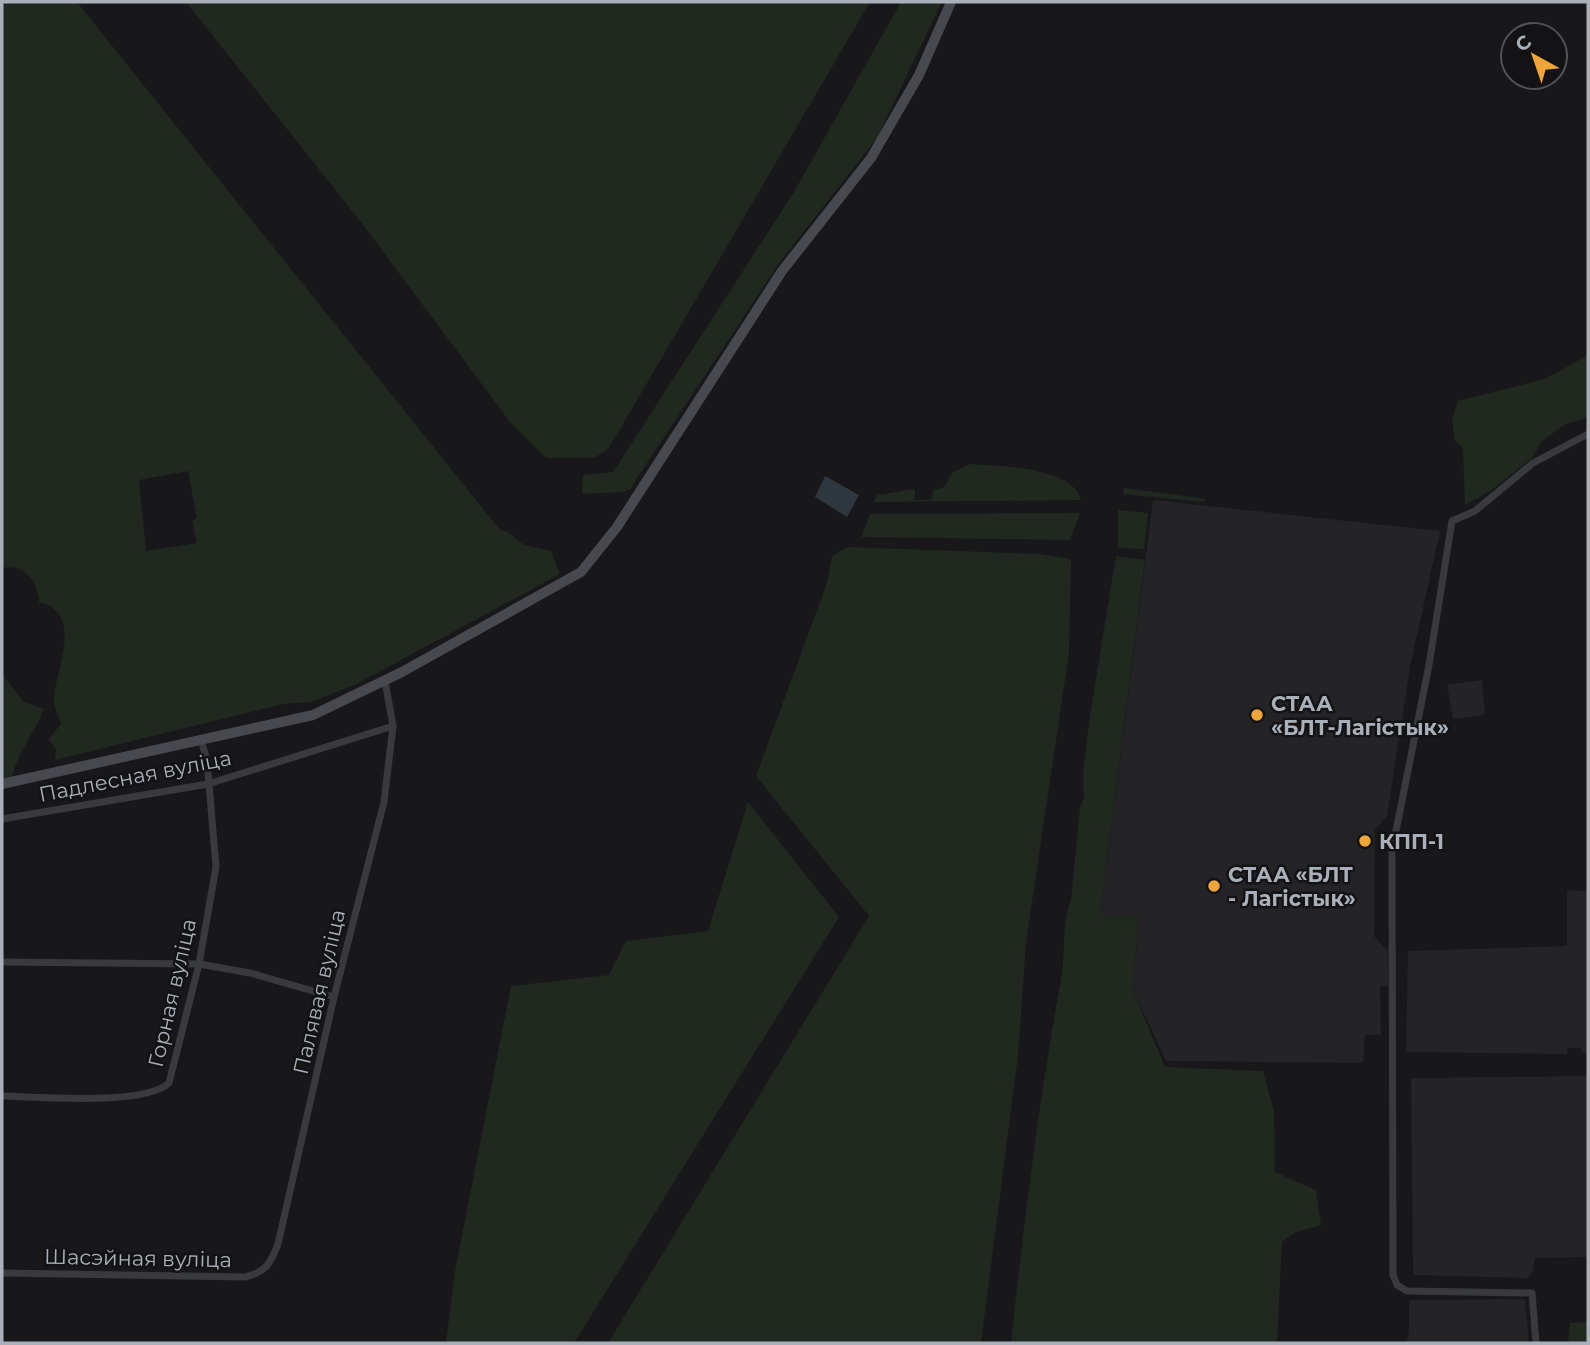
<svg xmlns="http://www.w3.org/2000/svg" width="1590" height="1345" font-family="Montserrat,sans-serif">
	<rect width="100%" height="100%" fill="#18181a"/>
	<g fill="#242427">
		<path d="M 1153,500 L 1440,531 L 1410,667 L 1387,816 L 1375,830 L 1374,936 L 1388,951 L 1388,986 L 1380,986 L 1381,1035 L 1365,1035 L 1363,1063 L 1166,1061 L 1133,990 L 1139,915 L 1100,917 Z"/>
		<path d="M 1482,680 L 1485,715 L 1453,719 L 1447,685 Z"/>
		<path d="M 1567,890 L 1588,891 L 1588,1053 L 1582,1053 L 1581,1048 L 1567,1048 L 1567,1054 L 1406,1052 L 1408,951 L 1567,946 Z"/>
		<path d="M 1588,1076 L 1588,1257 L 1535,1258 L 1533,1271 L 1528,1278 L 1413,1275 L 1411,1078 Z"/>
		<path d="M 1525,1299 L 1529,1343 L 1406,1343 L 1409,1333 L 1409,1300 Z"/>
	</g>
	<g fill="#202820" fill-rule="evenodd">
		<path d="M 2,2 L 77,2 L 500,530 L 508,532 L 524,545 L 551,551 L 560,574 L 355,685 L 311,702 L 284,704 L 55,760 L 56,750 L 49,739 L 61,724 C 58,716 53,705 54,697 C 57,666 84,613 39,602 C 38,581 24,563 2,568 ZM 188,471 L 197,518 L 192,521 L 197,543 L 146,551 L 139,480 Z"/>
		<path d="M 186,2 L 870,2 L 609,448 L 594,458 L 546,458 L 510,422 L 364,226 Z"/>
		<path d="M 901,2 L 942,2 L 877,138 L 780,262 L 630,489 L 624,492 L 582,494 L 583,475 L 613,472 L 794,192 Z"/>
		<path d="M 1588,355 L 1588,417 L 1564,425 L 1542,441 L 1532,458 L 1490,491 L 1465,505 L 1463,449 L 1454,439 L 1452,418 L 1458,401 L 1545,379 Z"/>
		<path d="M 970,464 C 1000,466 1073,467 1081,500 L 874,502 L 877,495 L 915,489 L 915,500 L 931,500 L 934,490 L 944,487 L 952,473 Z"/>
		<path d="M 1124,488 L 1206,499 L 1204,502 L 1123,494 Z"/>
		<path d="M 1118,510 L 1148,513 L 1144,549 L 1118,548 Z"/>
		<path d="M 1080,513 L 1070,540 L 861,537 L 870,514 Z"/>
		<path d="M 848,547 L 1038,554 L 1071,559 L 1069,653 L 1026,942 L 1018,1056 L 981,1343 L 608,1343 L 869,916 L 756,776 L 827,583 L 832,556 Z"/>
		<path d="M 1116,556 L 1145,560 L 1100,917 L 1139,915 L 1133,990 L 1165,1067 L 1263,1071 L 1274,1111 L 1275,1172 L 1316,1190 L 1321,1225 L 1296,1232 L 1282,1242 L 1277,1343 L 1011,1343 C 1024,1221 1039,1100 1061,979 C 1066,954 1061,925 1071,901 L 1080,807 L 1084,798 L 1083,774 L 1089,722 Z"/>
		<path d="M 2,674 L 24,702 L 44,709 C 34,734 17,753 12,778 L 2,780 Z"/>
		<path d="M 748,802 L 839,917 L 574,1343 L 446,1343 L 455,1271 L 511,986 L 609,975 L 626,941 L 708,931 Z"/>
		<path d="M 1588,1322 L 1588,1343 L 1568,1343 L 1570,1323 Z"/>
	</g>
	<path fill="#2e373d" d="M 825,476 L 859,495 L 847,517 L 815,497 Z"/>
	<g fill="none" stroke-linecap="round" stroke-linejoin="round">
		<g stroke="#393a3e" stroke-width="7">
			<path d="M 2,819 L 208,784 L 393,726"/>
			<path d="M 2,962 L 199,964 L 250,973 L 334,997"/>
			<path d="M 2,1096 C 38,1097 144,1106 169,1083 L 199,964 L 216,867 L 207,760 L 201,740"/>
			<path d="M 2,1273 L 245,1277 C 266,1272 271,1263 278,1244 L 334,997 L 384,802 L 393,726 L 385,681"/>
			<path d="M 1536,1343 L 1532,1293 L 1407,1291 L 1397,1285 L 1393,1275 L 1392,851 L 1429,665 L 1452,521 L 1475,511 L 1533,463 L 1588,434"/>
		</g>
		<path stroke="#47494e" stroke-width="10" d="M 2,784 L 313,715 L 402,672 L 581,572 L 617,527 L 782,271 L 871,158 L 919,75 L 951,2"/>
	</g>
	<g fill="#eea63b" stroke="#131315" stroke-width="2.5">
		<circle cx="1257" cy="715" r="7"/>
		<circle cx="1365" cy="841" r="7"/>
		<circle cx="1214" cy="886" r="7"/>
	</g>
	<g text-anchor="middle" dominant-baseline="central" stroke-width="5" stroke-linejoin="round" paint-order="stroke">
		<g font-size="21" font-weight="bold" fill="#aab0b9" stroke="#131315" text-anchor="start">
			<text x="1271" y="703">СТАА<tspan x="1271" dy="24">«БЛТ-Лагістык»</tspan></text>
			<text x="1379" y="841">КПП-1</text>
			<text x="1228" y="874">СТАА «БЛТ<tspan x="1228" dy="24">- Лагістык»</tspan></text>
		</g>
		<g font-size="21" fill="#aab0b9" stroke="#131315">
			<text transform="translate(135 776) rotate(-11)">Падлесная вуліца</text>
			<text transform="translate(319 992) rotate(-77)">Палявая вуліца</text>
			<text transform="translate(172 993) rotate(-77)">Горная вуліца</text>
			<text transform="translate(138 1258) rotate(1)">Шасэйная вуліца</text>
		</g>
	</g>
	<rect width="1590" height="1345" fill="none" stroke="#aab0b9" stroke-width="7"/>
	<g transform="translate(1534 56) rotate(320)"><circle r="33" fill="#131315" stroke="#4f5257" stroke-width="2"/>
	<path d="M0-5L12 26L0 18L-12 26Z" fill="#eea63b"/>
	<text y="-10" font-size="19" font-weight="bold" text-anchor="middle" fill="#aab0b9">С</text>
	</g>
</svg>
